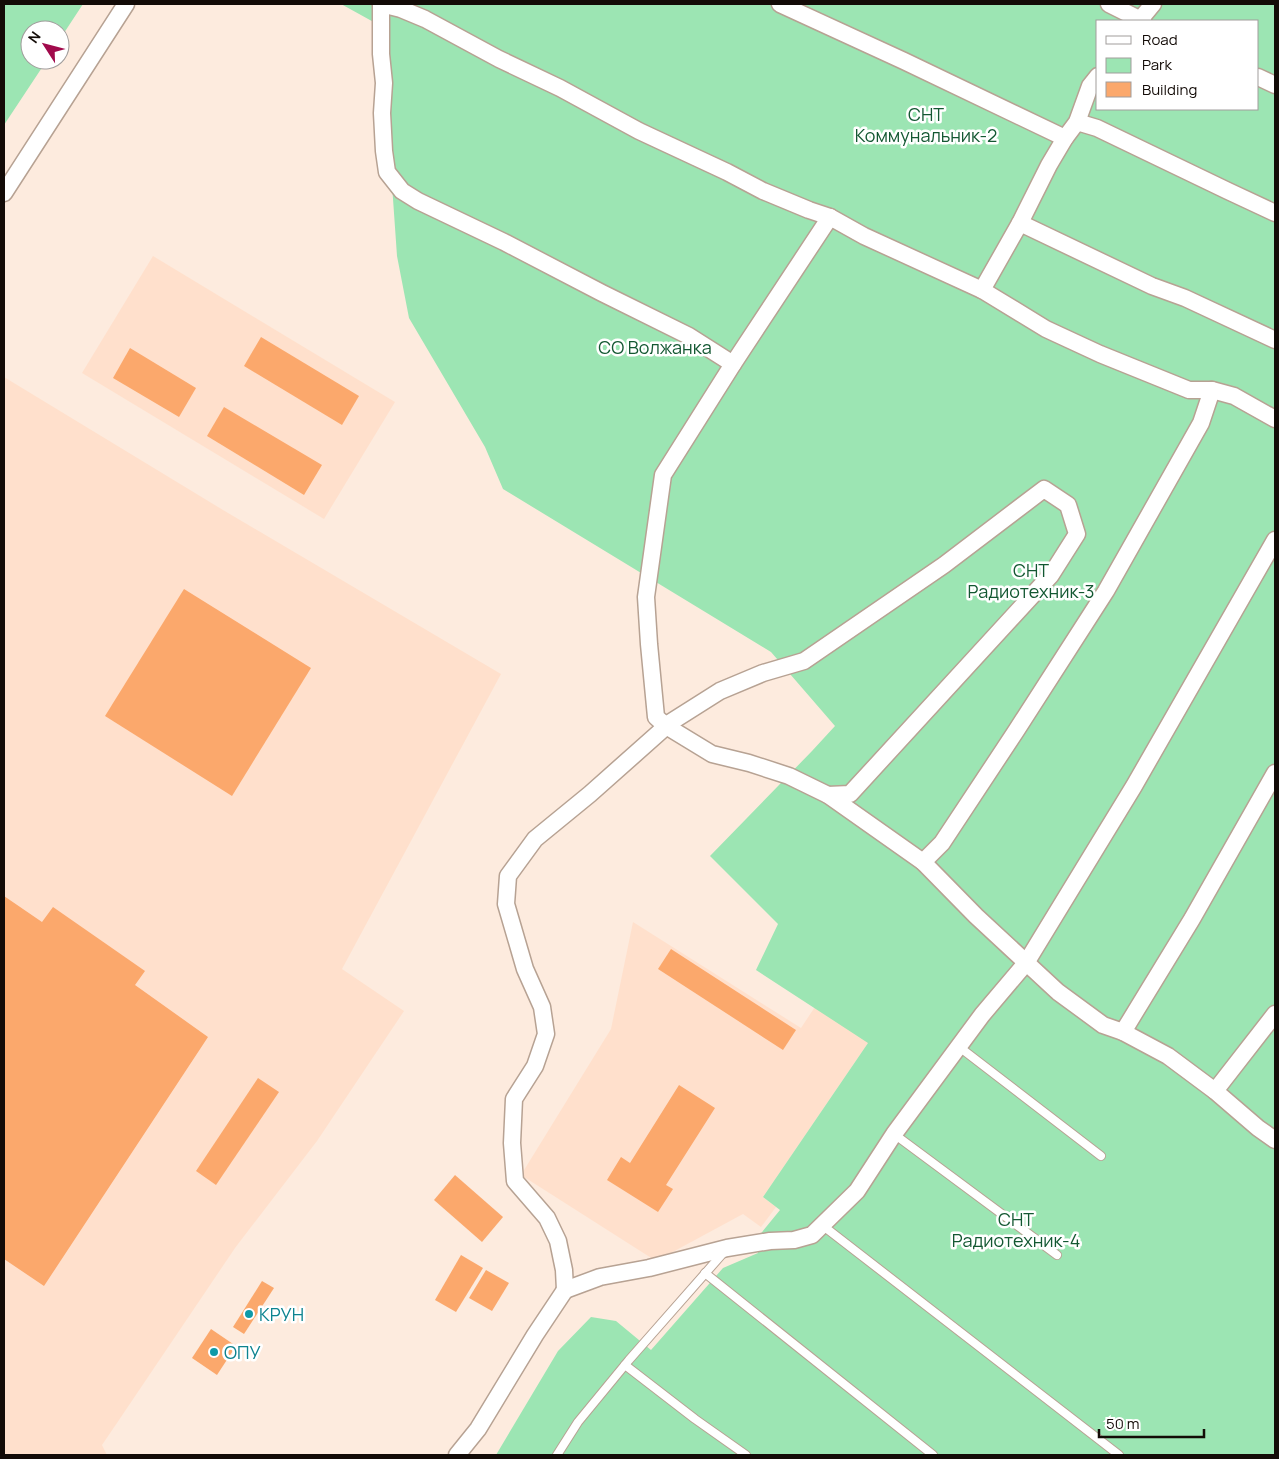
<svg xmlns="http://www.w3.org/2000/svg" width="1279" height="1459" font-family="Manrope,sans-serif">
	<rect width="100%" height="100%" fill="#fdebde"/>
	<g fill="#ffe0cc">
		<path d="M 153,256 L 395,402 L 324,519 L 82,373 Z"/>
		<path d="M 4,377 L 223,510 L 501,674 L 342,969 L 404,1011 L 317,1141 L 235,1248 L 119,1420 L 102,1445 L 107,1455 L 4,1455 Z"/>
		<path d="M 633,922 L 801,1028 L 840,969 L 894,1005 L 763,1197 L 776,1207 L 761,1227 L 743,1214 L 656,1261 L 521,1175 L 611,1029 Z"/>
	</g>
	<g fill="#9ce5b3" fill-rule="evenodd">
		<path d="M 4,4 L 83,4 L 60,39 L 60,30 L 30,30 L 30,60 L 47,60 L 4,125 Z"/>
		<path d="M 341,4 L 1275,4 L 1275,1455 L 496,1455 L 558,1351 L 591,1317 L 616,1321 L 651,1350 L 723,1268 L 758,1253 L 758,1237 L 780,1210 L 763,1197 L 868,1043 L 756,970 L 778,924 L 710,856 L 812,751 L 835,726 L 771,652 L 503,489 L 485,447 L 409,318 L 397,256 L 387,113 L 388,30 ZM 1098,21 L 1258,21 L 1258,109 L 1098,109 Z"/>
	</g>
	<g fill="#fba86c">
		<path d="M 261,337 L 359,396 L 342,425 L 244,366 Z"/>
		<path d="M 130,348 L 196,388 L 179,417 L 113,378 Z"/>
		<path d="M 224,407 L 322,465 L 304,495 L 207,436 Z"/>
		<path d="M 184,589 L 311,668 L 232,796 L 105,716 Z"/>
		<path d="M 4,896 L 42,922 L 53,907 L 145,971 L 135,985 L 208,1037 L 44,1286 L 4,1259 Z"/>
		<path d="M 671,949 L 796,1030 L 783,1050 L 658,969 Z"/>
		<path d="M 258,1078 L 279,1092 L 216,1185 L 196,1171 Z"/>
		<path d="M 679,1085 L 715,1108 L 666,1185 L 673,1189 L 658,1212 L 607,1180 L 621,1157 L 630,1163 Z"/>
		<path d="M 455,1175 L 503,1217 L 482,1242 L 434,1200 Z"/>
		<path d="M 461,1255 L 483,1268 L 456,1312 L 435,1300 Z"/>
		<path d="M 486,1270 L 509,1283 L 492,1311 L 469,1298 Z"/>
		<path d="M 262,1281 L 274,1288 L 244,1334 L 233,1327 Z"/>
		<path d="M 211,1329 L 236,1346 L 217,1375 L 192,1358 Z"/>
	</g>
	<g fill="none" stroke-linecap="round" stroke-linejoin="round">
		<g stroke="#b7a293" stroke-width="10">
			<g id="lane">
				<path d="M 958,1046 L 1101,1156"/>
				<path d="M 894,1134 L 1057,1255"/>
				<path d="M 822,1225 L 1119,1455"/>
				<path d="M 705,1273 L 933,1455"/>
				<path d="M 625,1365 L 695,1419 L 746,1455"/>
				<path d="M 557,1455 L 578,1422 L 629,1360 L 724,1252"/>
			</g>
		</g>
		<g stroke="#b7a293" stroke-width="19">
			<g id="street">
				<path d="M 381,4 L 401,9 L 425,19 L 499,59 L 560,88 L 639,131 L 727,172 L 763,191 L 809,210 L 830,217 L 864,236 L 982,290 L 1046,329 L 1100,354 L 1189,390 L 1212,390 L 1234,396 L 1275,419"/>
				<path d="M 381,4 L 381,54 L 384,83 L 382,113 L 384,151 L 387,172 L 402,191 L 418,201 L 504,242 L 602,293 L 689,336 L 733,364"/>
				<path d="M 780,4 L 904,61 L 1065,138"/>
				<path d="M 1109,4 L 1143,21"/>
				<path d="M 1139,21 L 1153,4"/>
				<path d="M 1258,77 L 1275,85"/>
				<path d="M 1077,122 L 1097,128 L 1228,191 L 1275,213"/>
				<path d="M 4,193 L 126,4"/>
				<path d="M 830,217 L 733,364 L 663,475 L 646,597 L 649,644 L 656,717 L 666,726 L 712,754 L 749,763 L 789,776 L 828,795 L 923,862 L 976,916 L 1058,992 L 1103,1025 L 1123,1032 L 1168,1056 L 1215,1091 L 1258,1128 L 1275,1140"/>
				<path d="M 1020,223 L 1152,286 L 1185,298 L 1275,340"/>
				<path d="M 982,290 L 1020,223 L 1049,165 L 1065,138 L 1077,122 L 1090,86 L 1098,76"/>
				<path d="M 923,862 L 942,843 L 1016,731 L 1106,591 L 1201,423 L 1212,390"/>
				<path d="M 1123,1032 L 1192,919 L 1275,773"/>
				<path d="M 1215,1091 L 1275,1014"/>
				<path d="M 565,1290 L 564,1270 L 558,1241 L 547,1218 L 515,1181 L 512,1143 L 514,1099 L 535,1066 L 546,1034 L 542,1007 L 525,969 L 506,904 L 508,876 L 535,839 L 590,794 L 671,722 L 720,691 L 763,673 L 804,661 L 944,565 L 1044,489 L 1068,505 L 1077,534 L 1051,575 L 850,794 L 828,795"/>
				<path d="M 565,1290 L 600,1277 L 649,1268 L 727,1248 L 770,1241 L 794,1240 L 812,1235 L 857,1191 L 894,1134 L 982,1015 L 1026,963 L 1134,786 L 1275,540"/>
				<path d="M 457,1455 L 478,1429 L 535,1335 L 565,1290"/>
			</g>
		</g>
		<use href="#lane" stroke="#fff" stroke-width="8"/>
		<use href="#street" stroke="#fff" stroke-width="16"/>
	</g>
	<g fill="#0f9aa8" stroke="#fff" stroke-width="2">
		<circle cx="249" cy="1314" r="5"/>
		<circle cx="214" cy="1352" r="5"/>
	</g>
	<g text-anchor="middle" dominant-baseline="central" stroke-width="5" stroke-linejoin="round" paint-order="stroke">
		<g font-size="18" fill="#135832" stroke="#fff">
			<text x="926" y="114">СНТ<tspan x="926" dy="21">Коммунальник-2</tspan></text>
			<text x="655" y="347">СО Волжанка</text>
			<text x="1031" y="570">СНТ<tspan x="1031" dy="21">Радиотехник-3</tspan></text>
			<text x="1016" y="1219">СНТ<tspan x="1016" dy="21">Радиотехник-4</tspan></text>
		</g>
		<g font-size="18" fill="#0d838f" stroke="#fff" text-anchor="start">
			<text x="259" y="1314">КРУН</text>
			<text x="224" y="1352">ОПУ</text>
		</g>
	</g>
	<rect width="1279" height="1459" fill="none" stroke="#130b07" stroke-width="10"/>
	<rect x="1096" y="20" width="162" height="90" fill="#ffffff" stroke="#a19d9c"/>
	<rect x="1106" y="36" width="25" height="8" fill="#ffffff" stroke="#a19d9c"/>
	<text x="1142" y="45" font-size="15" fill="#130b07">Road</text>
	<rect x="1106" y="58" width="25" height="15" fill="#9ce5b3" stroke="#a19d9c"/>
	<text x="1142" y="70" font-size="15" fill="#130b07">Park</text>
	<rect x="1106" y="82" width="25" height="15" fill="#fba86c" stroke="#a19d9c"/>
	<text x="1142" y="95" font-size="15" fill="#130b07">Building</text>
	<g transform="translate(45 45) rotate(306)"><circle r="24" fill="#ffffff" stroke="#a19d9c"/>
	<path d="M0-4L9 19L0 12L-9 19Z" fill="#a10a4c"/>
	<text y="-8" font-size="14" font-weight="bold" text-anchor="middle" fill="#130b07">N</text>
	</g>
	<path d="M1099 1429v8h105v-8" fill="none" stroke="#130b07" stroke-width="2.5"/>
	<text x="1106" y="1429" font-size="15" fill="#130b07" stroke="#ffffff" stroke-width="4" paint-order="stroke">50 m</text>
</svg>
